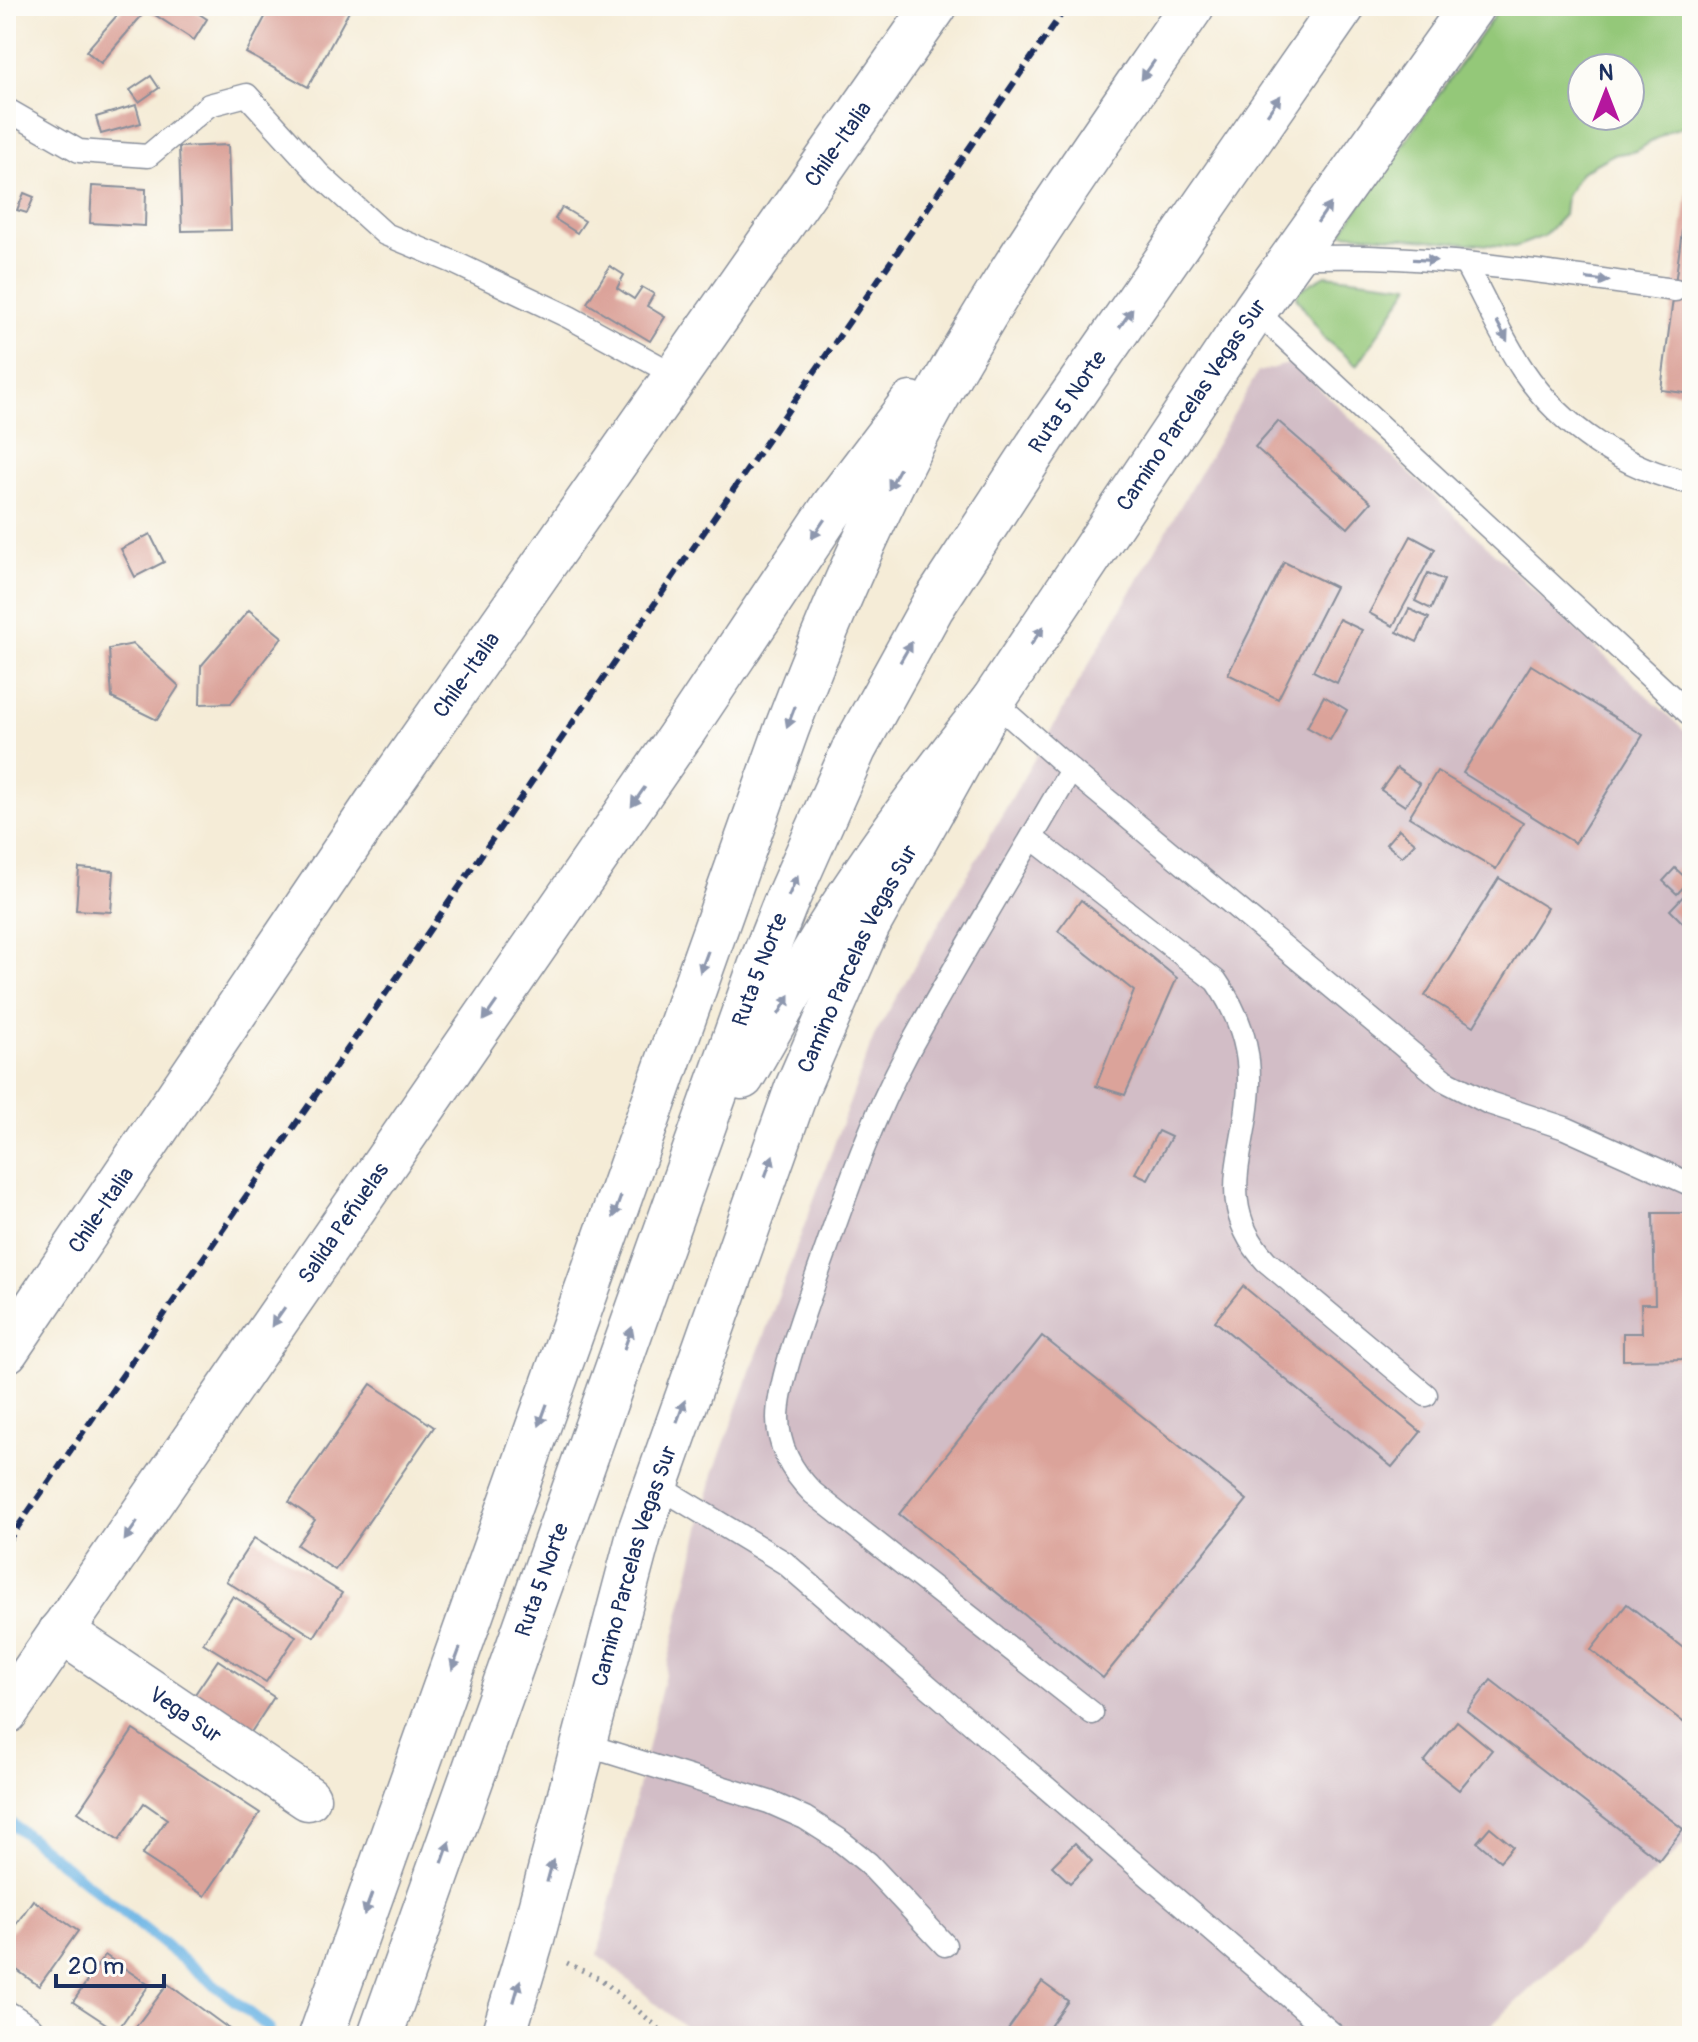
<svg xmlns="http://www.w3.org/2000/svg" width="1698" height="2042" font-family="Pangolin,sans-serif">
	<rect width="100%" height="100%" fill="#fdfcf7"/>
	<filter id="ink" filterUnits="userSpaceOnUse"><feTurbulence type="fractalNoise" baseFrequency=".0125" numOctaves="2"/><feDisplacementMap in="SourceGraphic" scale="16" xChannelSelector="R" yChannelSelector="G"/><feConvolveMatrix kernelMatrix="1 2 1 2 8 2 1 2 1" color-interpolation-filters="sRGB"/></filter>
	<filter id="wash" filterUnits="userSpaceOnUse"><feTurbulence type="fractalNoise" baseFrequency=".006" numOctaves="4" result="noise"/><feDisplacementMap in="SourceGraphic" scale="32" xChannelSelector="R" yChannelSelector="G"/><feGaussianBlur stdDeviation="1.8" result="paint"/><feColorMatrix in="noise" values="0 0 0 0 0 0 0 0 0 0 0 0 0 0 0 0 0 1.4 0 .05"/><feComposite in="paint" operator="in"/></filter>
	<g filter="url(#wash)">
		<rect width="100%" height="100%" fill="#f5ecd7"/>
		<path fill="#d2bdc6" d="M 1292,363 L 1692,738 L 1692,1837 L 1480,2036 L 695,2036 L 598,1955 L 713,1474 L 874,1036 L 1258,372 Z"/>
		<g fill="#94c879" stroke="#587c6c" stroke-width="2" fill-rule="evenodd">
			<path d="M 1501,6 L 1692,6 L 1692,127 L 1685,126 L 1669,131 L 1636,151 L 1612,155 L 1581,172 L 1566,196 L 1564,215 L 1544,236 L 1515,247 L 1341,233 ZM 1582,68 L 1630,68 L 1630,116 L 1582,116 Z"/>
			<path d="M 1326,275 L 1410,285 L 1357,366 L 1325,339 L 1296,297 L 1299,290 Z"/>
		</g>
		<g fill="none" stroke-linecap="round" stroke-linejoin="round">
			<path stroke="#6eb6e5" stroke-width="11" d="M 6,1819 L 269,2028"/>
		</g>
		<g id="blocks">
			<g fill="#dba39a">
				<path d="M 125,6 L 150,6 L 101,63 L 86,51 Z"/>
				<path d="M 153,6 L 187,6 L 207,19 L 194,40 L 149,11 Z"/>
				<path d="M 271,6 L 352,6 L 308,87 L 246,53 Z"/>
				<path d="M 151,76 L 159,88 L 139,102 L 130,90 Z"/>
				<path d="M 136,105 L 141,123 L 101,134 L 96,117 Z"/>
				<path d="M 228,145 L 231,230 L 182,231 L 179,147 Z"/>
				<path d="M 1690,170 L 1692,170 L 1692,394 L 1661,390 Z"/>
				<path d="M 92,186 L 146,189 L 145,226 L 90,223 Z"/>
				<path d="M 24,193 L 34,197 L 27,213 L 17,210 Z"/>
				<path d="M 562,207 L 585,221 L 577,233 L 555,219 Z"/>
				<path d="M 610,266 L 624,275 L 617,288 L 634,299 L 642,287 L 654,294 L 647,306 L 665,317 L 650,341 L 587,303 Z"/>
				<path d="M 1278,421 L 1371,502 L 1348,528 L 1255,447 Z"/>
				<path d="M 150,534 L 164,562 L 135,577 L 121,549 Z"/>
				<path d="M 1411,536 L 1435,549 L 1393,626 L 1369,613 Z"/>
				<path d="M 1284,562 L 1335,587 L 1278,699 L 1228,674 Z"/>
				<path d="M 1428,573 L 1444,580 L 1431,609 L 1415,601 Z"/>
				<path d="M 1409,609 L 1429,618 L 1417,642 L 1397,632 Z"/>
				<path d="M 249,610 L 282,637 L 231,703 L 200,704 L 201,666 Z"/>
				<path d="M 1339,619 L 1362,630 L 1337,683 L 1313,671 Z"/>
				<path d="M 133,644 L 179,686 L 157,720 L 112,698 L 109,649 Z"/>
				<path d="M 1531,665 L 1643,735 L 1575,843 L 1463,773 Z"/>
				<path d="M 1324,696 L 1347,710 L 1330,740 L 1307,727 Z"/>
				<path d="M 1397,768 L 1420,784 L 1405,806 L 1381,790 Z"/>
				<path d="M 1437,771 L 1523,823 L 1496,869 L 1409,817 Z"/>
				<path d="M 1399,829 L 1415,843 L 1402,857 L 1386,844 Z"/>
				<path d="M 79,868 L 114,871 L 111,912 L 76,910 Z"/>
				<path d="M 1675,868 L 1689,881 L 1677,894 L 1663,881 Z"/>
				<path d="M 1499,878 L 1547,908 L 1474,1026 L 1425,996 Z"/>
				<path d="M 1692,887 L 1692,916 L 1684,924 L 1670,910 Z"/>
				<path d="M 1081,900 L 1177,978 L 1125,1095 L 1096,1086 L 1134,991 L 1058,931 Z"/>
				<path d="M 1158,1131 L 1171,1137 L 1148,1179 L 1135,1173 Z"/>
				<path d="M 1653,1213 L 1692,1213 L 1692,1359 L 1623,1360 L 1623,1333 L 1642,1333 L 1641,1304 L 1655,1304 Z"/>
				<path d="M 1243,1286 L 1421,1432 L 1392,1467 L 1215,1321 Z"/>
				<path d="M 1042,1336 L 1247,1500 L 1103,1678 L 899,1514 Z"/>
				<path d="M 371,1384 L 434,1427 L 335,1570 L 297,1545 L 315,1520 L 289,1502 Z"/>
				<path d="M 254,1538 L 342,1593 L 314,1637 L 226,1581 Z"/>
				<path d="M 233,1596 L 296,1636 L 266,1682 L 203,1643 Z"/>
				<path d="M 1627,1604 L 1692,1655 L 1692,1729 L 1591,1650 Z"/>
				<path d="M 218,1660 L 274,1697 L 248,1737 L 191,1700 Z"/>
				<path d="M 1491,1680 L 1683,1829 L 1659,1860 L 1467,1711 Z"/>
				<path d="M 1457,1721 L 1492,1750 L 1459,1790 L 1424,1762 Z"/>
				<path d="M 133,1730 L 260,1813 L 205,1896 L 142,1855 L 167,1819 L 144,1803 L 119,1840 L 78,1812 Z"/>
				<path d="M 1490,1827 L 1513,1846 L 1500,1861 L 1477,1842 Z"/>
				<path d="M 1075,1843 L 1092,1861 L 1070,1883 L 1052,1866 Z"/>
				<path d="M 33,1900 L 78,1931 L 39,1986 L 6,1962 L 6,1939 Z"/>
				<path d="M 105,1955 L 149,1985 L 117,2031 L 73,2002 Z"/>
				<path d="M 1042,1982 L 1068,2001 L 1043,2036 L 1003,2036 Z"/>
				<path d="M 168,1984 L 236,2034 L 234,2036 L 129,2036 Z"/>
			</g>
		</g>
	</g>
	<g filter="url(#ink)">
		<use href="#blocks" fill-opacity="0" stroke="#888e9a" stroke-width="2"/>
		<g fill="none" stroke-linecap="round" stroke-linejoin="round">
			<g stroke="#888e9a" stroke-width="25">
				<g id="service">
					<path d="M 6,109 L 79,151 L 148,156 L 209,105 L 247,95 L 320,175 L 385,234 L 453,262 L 569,317 L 675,375"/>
					<path d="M 1293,258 C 1421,251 1548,273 1675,290"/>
					<path d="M 1465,263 C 1484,298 1501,337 1523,370 C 1561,427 1626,470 1692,483"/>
					<path d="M 1255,310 L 1692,716"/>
					<path d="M 993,701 L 1071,770 L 1444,1080 L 1489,1103 L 1565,1128 L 1692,1185"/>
					<path d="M 1071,770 C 1017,864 959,957 907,1053 C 869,1124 843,1202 816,1278 C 804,1313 778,1383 778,1418 C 778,1448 792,1472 813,1493 L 1092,1713"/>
					<path d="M 1032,838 L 1216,981 C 1237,1011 1249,1042 1249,1079 C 1250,1148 1210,1200 1266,1261 L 1426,1395"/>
					<path d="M 655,1484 L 785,1563 L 1335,2036"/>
					<path d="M 583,1744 L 769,1802 L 805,1818 L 838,1839 L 868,1863 L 945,1945"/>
				</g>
			</g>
			<g stroke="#888e9a" stroke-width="47">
				<g id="minor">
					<path id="s1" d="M 6,1351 L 376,804 L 935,6"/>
					<path id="s2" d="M 61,1631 L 308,1798"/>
					<path d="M 6,2024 L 24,2036"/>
				</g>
			</g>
			<g stroke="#888e9a" stroke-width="47">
				<g id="tertiary">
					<path id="s3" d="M 503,2036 L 530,1946 L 640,1531 L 797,1088 L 868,925 L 993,701 L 1255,310 L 1472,6"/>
				</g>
			</g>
			<g stroke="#888e9a" stroke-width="47">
				<g id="primary">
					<path id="s4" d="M 6,1712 L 682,733"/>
				</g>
			</g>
			<g stroke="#888e9a" stroke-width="47">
				<g id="trunk">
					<path d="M 682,733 L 833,507 L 911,404"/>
					<path d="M 742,1077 C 771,1028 798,978 828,929 C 878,849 934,774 993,701"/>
					<path d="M 321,2036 L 787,728 C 830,615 878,503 937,397 C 1012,261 1104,134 1192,6"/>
					<path id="s5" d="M 380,2036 L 760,967 L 785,904 L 854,749 L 932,607 L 1046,433 L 1343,6"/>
				</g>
			</g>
			<path stroke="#888e9a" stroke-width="5" stroke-dasharray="2 6" stroke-linecap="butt" d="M 567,1963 L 602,1980 L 668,2036"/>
			<use href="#service" stroke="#fff" stroke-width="22"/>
			<use href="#minor" stroke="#fff" stroke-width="44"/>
			<use href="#tertiary" stroke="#fff" stroke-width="44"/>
			<use href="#primary" stroke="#fff" stroke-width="44"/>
			<use href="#trunk" stroke="#fff" stroke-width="44"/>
			<path stroke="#1b2f5e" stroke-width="6" stroke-dasharray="12 6" stroke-linecap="butt" d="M 6,1544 L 1067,6"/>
		</g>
		<defs><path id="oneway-solid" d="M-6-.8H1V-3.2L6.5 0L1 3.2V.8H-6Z" transform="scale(2)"/></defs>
		<g fill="#8d97ae">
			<use href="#oneway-solid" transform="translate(1148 70) rotate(125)"/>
			<use href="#oneway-solid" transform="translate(1274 105) rotate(-55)"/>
			<use href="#oneway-solid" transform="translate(1324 213) rotate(-55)"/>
			<use href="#oneway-solid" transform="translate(1425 260) rotate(3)"/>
			<use href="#oneway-solid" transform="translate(1598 280) rotate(7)"/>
			<use href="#oneway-solid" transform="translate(1126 318) rotate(-55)"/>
			<use href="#oneway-solid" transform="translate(1502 331) rotate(62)"/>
			<use href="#oneway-solid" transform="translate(894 479) rotate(118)"/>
			<use href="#oneway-solid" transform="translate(818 529) rotate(124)"/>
			<use href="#oneway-solid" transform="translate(1037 636) rotate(-56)"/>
			<use href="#oneway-solid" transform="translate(906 652) rotate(-60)"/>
			<use href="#oneway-solid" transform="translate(791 717) rotate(111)"/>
			<use href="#oneway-solid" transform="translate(638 797) rotate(125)"/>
			<use href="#oneway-solid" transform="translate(793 886) rotate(-66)"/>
			<use href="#oneway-solid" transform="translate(704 962) rotate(110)"/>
			<use href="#oneway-solid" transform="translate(784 1005) rotate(-60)"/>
			<use href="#oneway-solid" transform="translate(490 1011) rotate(125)"/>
			<use href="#oneway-solid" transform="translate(769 1166) rotate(-70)"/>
			<use href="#oneway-solid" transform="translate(617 1207) rotate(110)"/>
			<use href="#oneway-solid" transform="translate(278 1317) rotate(125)"/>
			<use href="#oneway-solid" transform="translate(628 1338) rotate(-70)"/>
			<use href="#oneway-solid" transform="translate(681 1411) rotate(-70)"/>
			<use href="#oneway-solid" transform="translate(543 1415) rotate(110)"/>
			<use href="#oneway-solid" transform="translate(131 1531) rotate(125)"/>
			<use href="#oneway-solid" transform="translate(456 1659) rotate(110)"/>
			<use href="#oneway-solid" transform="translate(446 1852) rotate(-71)"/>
			<use href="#oneway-solid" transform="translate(550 1871) rotate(-75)"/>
			<use href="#oneway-solid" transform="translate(368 1904) rotate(110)"/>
			<use href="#oneway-solid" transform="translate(517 1991) rotate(-74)"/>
		</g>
	</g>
	<g text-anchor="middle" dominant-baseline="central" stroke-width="8" stroke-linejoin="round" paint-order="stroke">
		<g font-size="22" fill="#1b2f5e" stroke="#fdfcf7">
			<text stroke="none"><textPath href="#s1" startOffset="1466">Chile-Italia</textPath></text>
			<text stroke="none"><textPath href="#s5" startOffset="1780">Ruta 5 Norte</textPath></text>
			<text stroke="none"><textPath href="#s3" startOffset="1784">Camino Parcelas Vegas Sur</textPath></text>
			<text stroke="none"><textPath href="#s1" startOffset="818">Chile-Italia</textPath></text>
			<text stroke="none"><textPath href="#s3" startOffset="1136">Camino Parcelas Vegas Sur</textPath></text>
			<text stroke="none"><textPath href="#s5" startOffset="1132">Ruta 5 Norte</textPath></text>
			<text stroke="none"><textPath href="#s1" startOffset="170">Chile-Italia</textPath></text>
			<text stroke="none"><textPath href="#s4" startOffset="594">Salida Peñuelas</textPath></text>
			<text stroke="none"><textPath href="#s3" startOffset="488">Camino Parcelas Vegas Sur</textPath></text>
			<text stroke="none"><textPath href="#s5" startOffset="484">Ruta 5 Norte</textPath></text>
			<text stroke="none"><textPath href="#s2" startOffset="150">Vega Sur</textPath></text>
		</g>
	</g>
	<rect width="1698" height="2042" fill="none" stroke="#fdfcf7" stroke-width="32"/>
	<g transform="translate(1606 92)"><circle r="38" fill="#fdfcf7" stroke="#a3aaba" stroke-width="2"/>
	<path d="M0-6L14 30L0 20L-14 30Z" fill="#b5179e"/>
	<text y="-12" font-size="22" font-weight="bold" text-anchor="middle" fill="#1b2f5e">N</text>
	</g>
	<path d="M56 1974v12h108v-12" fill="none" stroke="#1b2f5e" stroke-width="4"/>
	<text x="68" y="1974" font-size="24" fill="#1b2f5e" stroke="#fdfcf7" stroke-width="6" paint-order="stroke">20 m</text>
</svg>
